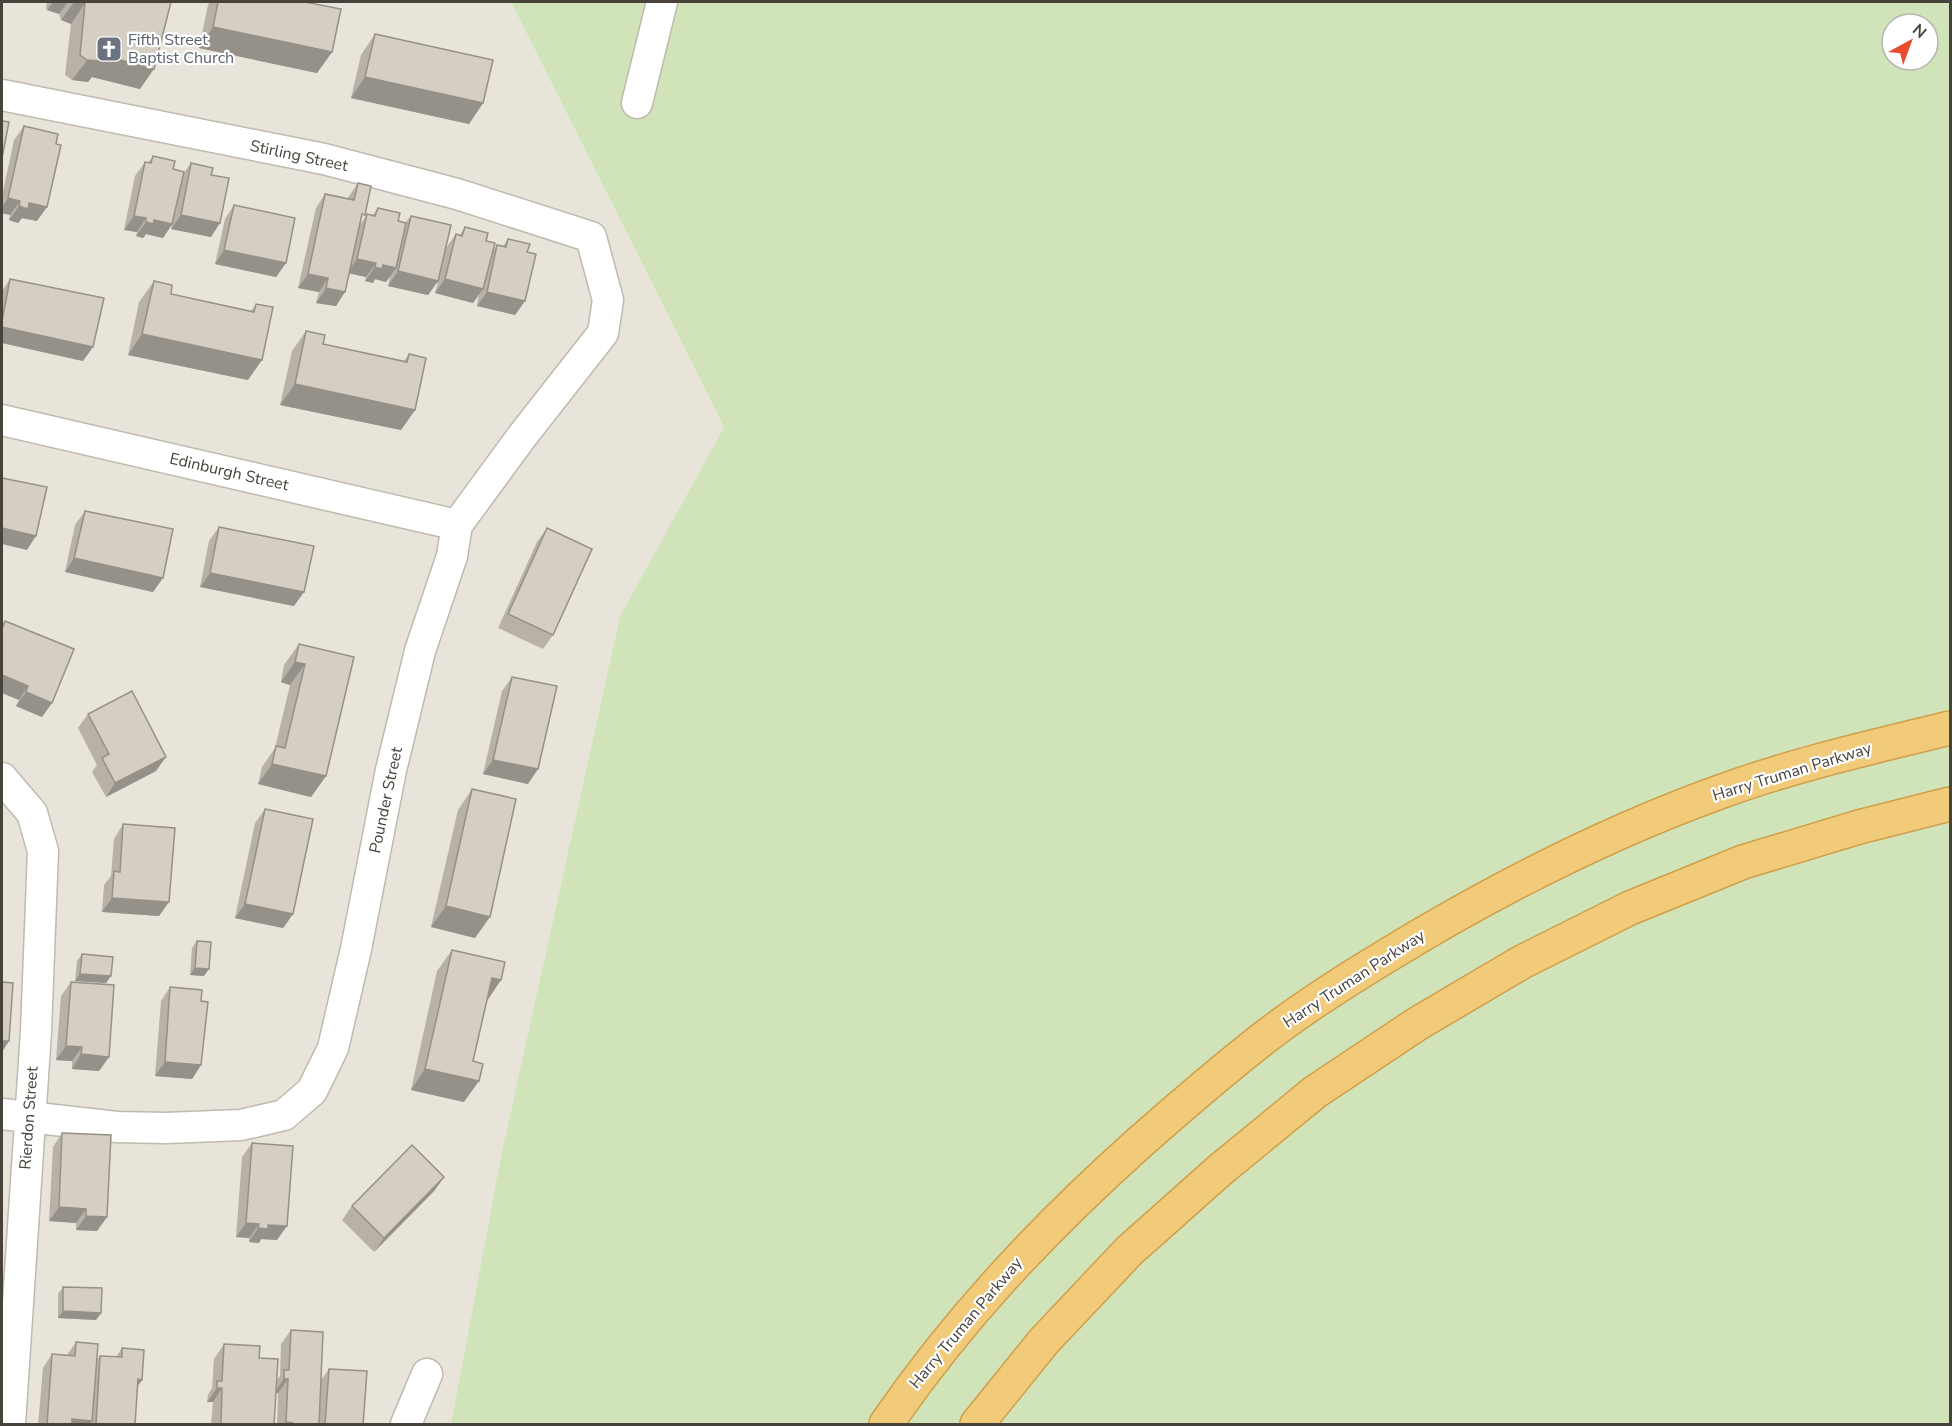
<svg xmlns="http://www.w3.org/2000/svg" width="1952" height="1426" font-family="'Nunito Sans',sans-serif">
	<rect width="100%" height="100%" fill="#f4f2ec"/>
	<path fill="#e8e4da" d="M 2,2 L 511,2 L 724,427 L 620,616 L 501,1156 L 451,1424 L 2,1424 Z"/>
	<path fill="#d1e4b9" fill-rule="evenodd" d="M 511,2 L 1950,2 L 1950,1424 L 451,1424 L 501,1156 L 620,616 L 724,427 ZM 1892,24 L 1928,24 L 1928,60 L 1892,60 Z"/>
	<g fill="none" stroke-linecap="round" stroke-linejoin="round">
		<g stroke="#bfbaaf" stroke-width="33">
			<g id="minor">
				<path d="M 2,95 L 324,159 L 457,194 L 591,237 L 608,300 L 603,333 L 523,435 L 457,525 L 452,556 L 420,651 L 391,770 L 356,949 L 333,1048 L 312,1091 L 284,1115 L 241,1125 L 166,1128 L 117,1127 L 2,1114"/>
				<path d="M 637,103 L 662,2"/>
				<path d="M 2,420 L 457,525"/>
				<path d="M 2,778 L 32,813 L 43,851 L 36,1031 L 10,1424"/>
				<path d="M 406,1424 L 427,1374"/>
			</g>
		</g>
		<g stroke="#d09f4a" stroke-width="36">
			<g id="motorway">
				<path d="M 886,1424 C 959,1318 1043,1229 1139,1143 C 1181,1106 1225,1068 1269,1034 C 1318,997 1371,965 1423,934 C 1517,879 1615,830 1717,793 C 1792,765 1873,747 1950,728"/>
				<path d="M 977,1424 L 1044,1341 L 1129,1251 L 1220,1170 L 1315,1092 L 1417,1024 L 1522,962 L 1630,908 L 1743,862 L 1859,827 L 1950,804"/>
			</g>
		</g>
		<use href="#minor" stroke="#fff" stroke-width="30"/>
		<use href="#motorway" stroke="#f1ca7a" stroke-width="33"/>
	</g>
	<g fill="#b7b1a7">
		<path d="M 47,2 L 171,2 L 140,89 L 92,77 L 88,82 L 72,80 L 65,75 L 71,24 L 61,20 L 59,14 L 47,10 L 46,8 Z"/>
		<path d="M 210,2 L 305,2 L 332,52 L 317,73 L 199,48 L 208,5 Z"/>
		<path d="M 375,34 L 483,103 L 469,124 L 351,98 L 361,55 Z"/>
		<path d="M 24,126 L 37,221 L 22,218 L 18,223 L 9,220 L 10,215 L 2,213 L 2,196 L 14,140 Z"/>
		<path d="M 153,156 L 183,174 L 191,163 L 211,237 L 171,229 L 172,225 L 163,238 L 146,234 L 143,238 L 136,236 L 137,232 L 124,230 L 135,176 L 145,162 L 148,163 Z"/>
		<path d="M 358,183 L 361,220 L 360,225 L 367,214 L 372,216 L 378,208 L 398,221 L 406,222 L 411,216 L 446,248 L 456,234 L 460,235 L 465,227 L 486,241 L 492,252 L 497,245 L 503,246 L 508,239 L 527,252 L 525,301 L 515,315 L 477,306 L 479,294 L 473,303 L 435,293 L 438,281 L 428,295 L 388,286 L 390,276 L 386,282 L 375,279 L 373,283 L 365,281 L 366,277 L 350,273 L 336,306 L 316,303 L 319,292 L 298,288 L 316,208 L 325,194 L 347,199 Z"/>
		<path d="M 234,205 L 286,263 L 276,277 L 215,264 L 225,219 Z"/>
		<path d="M 10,279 L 83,361 L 2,343 L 2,291 Z"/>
		<path d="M 154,281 L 171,294 L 251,311 L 256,304 L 248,380 L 128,355 L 139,302 Z"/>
		<path d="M 306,331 L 323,344 L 404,361 L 409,354 L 415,410 L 401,430 L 280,405 L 292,351 Z"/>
		<path d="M 85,511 L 153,592 L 65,572 L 75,525 Z"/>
		<path d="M 219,527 L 294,606 L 200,587 L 209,541 Z"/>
		<path d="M 547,528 L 553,635 L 543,649 L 498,628 L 537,542 Z"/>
		<path d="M 5,621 L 42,717 L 16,706 L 19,700 L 2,693 L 2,626 Z"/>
		<path d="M 299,644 L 354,657 L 326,776 L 311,797 L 258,784 L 262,767 L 275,748 L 290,685 L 281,682 L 284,665 Z"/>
		<path d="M 512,677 L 528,784 L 483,774 L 502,691 Z"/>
		<path d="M 88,714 L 156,771 L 106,797 L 92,772 L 97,765 L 78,728 Z"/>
		<path d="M 472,789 L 475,938 L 431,927 L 458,810 Z"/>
		<path d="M 265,809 L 293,914 L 283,928 L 235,918 L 255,823 Z"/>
		<path d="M 123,824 L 159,916 L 102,912 L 104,885 L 111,876 L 114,839 Z"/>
		<path d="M 197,941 L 204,976 L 190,975 L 192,948 Z"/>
		<path d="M 452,950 L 486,1001 L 464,1102 L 411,1090 L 437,971 Z"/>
		<path d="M 82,954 L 106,983 L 75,981 L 77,961 Z"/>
		<path d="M 71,982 L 109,1057 L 99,1071 L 72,1069 L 72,1061 L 56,1060 L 61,996 Z"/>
		<path d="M 170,987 L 201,1065 L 192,1079 L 155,1076 L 161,1001 Z"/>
		<path d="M 62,1133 L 107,1217 L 97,1231 L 76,1230 L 76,1223 L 49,1221 L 53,1147 Z"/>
		<path d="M 252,1143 L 277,1240 L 261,1239 L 259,1243 L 249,1242 L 249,1238 L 236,1237 L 242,1157 Z"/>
		<path d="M 444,1177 L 434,1191 L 374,1252 L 342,1220 L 352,1206 Z"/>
		<path d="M 63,1287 L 101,1313 L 96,1320 L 58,1318 L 58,1294 Z"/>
		<path d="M 291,1330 L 321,1380 L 329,1369 L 363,1425 L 277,1425 L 278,1393 L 276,1393 L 274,1425 L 211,1425 L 213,1402 L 207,1402 L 208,1395 L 212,1388 L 214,1359 L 224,1344 L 259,1358 L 277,1380 L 280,1376 L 281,1344 Z"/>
		<path d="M 76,1342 L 97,1360 L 100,1356 L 116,1357 L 122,1348 L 142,1380 L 137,1387 L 135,1425 L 38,1425 L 43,1368 L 52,1354 L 67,1355 Z"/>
	</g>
	<g fill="#959088">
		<path d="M 53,2 L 68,2 L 59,14 L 47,10 Z"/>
		<path d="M 74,2 L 81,2 L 85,3 L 71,24 L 61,20 Z"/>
		<path d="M 213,27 L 332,52 L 317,73 L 199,48 Z"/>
		<path d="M 106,56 L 154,69 L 140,89 L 92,77 L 88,82 L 72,80 L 87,60 Z"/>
		<path d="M 365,77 L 483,103 L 469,124 L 351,98 Z"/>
		<path d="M 8,198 L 20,201 L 10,215 L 2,213 L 2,207 Z"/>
		<path d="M 29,203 L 47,207 L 37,221 L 22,218 L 18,223 L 9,220 L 19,206 Z"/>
		<path d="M 181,215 L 220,223 L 211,237 L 171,229 Z"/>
		<path d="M 134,216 L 146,218 L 137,232 L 124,230 Z"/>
		<path d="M 154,220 L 172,224 L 163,238 L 146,234 L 143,238 L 136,236 L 146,222 Z"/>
		<path d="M 224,250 L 286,263 L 276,277 L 215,264 Z"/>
		<path d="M 357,259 L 376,263 L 366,277 L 347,273 Z"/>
		<path d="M 383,265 L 396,268 L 386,282 L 375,279 L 373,283 L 365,281 L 375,267 Z"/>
		<path d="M 398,271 L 438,281 L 428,295 L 388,286 Z"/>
		<path d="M 308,274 L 328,278 L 319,292 L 298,288 Z"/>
		<path d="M 445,279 L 483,289 L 473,303 L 435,293 Z"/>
		<path d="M 326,288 L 345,292 L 336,306 L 316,303 Z"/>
		<path d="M 487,292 L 525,301 L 515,315 L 477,306 Z"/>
		<path d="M 2,327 L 93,347 L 83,361 L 2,343 Z"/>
		<path d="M 142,334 L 262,360 L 248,380 L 128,355 Z"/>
		<path d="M 295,384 L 415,410 L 401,430 L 280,405 Z"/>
		<path d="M 2,528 L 36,536 L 27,550 L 2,544 Z"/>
		<path d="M 74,558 L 163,578 L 153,592 L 65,572 Z"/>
		<path d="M 210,573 L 304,592 L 294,606 L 200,587 Z"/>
		<path d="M 295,662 L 305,664 L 290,685 L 281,682 Z"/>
		<path d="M 2,675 L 28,686 L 19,700 L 2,693 Z"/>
		<path d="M 26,692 L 52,703 L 42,717 L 16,706 Z"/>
		<path d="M 166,757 L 156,771 L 106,797 L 115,783 Z"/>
		<path d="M 493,760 L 538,769 L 528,784 L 483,774 Z"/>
		<path d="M 272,764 L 326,776 L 311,797 L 258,784 Z"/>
		<path d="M 112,898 L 169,902 L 159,916 L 102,912 Z"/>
		<path d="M 245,904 L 293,914 L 283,928 L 235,918 Z"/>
		<path d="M 446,906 L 490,917 L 475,938 L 431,927 Z"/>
		<path d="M 195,968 L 209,969 L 204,976 L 190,975 Z"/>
		<path d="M 80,974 L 111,976 L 106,983 L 75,981 Z"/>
		<path d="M 492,978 L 501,980 L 487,1001 Z"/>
		<path d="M 2,1041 L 9,1041 L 2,1052 Z"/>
		<path d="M 66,1046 L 82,1047 L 72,1061 L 56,1060 Z"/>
		<path d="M 81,1054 L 109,1057 L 99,1071 L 72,1069 Z"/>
		<path d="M 165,1062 L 201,1065 L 192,1079 L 155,1076 Z"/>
		<path d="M 425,1069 L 479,1081 L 464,1102 L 411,1090 Z"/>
		<path d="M 444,1177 L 434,1191 L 374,1252 L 384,1238 Z"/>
		<path d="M 59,1207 L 86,1209 L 76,1223 L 49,1221 Z"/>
		<path d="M 86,1216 L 107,1217 L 97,1231 L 76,1230 Z"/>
		<path d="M 246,1223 L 259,1224 L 249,1238 L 236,1237 Z"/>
		<path d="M 268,1225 L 287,1226 L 277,1240 L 261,1239 L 259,1243 L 249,1242 L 258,1228 Z"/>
		<path d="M 63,1311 L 101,1313 L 96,1320 L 58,1318 Z"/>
		<path d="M 138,1379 L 142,1380 L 132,1394 Z"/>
		<path d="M 284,1379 L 288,1379 L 278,1393 L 274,1393 Z"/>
		<path d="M 217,1388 L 222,1388 L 213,1402 L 207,1402 Z"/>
		<path d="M 72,1419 L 92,1421 L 89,1425 L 68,1425 Z"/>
	</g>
	<g fill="#d5cec2" stroke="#959088" stroke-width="1.5">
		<path d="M 81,2 L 171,2 L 154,69 L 106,56 L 103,61 L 87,60 L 80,55 L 85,3 Z"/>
		<path d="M 218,2 L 305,2 L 341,9 L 332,52 L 213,27 Z"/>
		<path d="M 375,34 L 493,60 L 483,103 L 365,77 Z"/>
		<path d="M 2,121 L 9,122 L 2,158 Z"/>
		<path d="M 24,126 L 58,134 L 56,144 L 61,145 L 47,207 L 29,203 L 28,209 L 19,206 L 20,201 L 8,198 Z"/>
		<path d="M 153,156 L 175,161 L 173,169 L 184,172 L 172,224 L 154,220 L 153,224 L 146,222 L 146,218 L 134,216 L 145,162 L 151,163 Z"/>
		<path d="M 191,163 L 213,168 L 211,175 L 229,178 L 220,223 L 181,215 Z"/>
		<path d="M 358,183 L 371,186 L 365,215 L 362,214 L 345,292 L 326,288 L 328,278 L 308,274 L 325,194 L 354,200 Z"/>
		<path d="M 234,205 L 295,218 L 286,263 L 224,250 Z"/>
		<path d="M 378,208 L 400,213 L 398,221 L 406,223 L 396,268 L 383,265 L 382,269 L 375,267 L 376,263 L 357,259 L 367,214 L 375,216 Z"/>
		<path d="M 411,216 L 451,225 L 438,281 L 398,271 Z"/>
		<path d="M 465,227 L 488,233 L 486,241 L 495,243 L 483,289 L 445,279 L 456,234 L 462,236 Z"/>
		<path d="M 508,239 L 530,244 L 527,252 L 536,254 L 525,301 L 487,292 L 497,245 L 506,247 Z"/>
		<path d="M 10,279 L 104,298 L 93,347 L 2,327 L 2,321 Z"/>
		<path d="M 154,281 L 172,285 L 171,294 L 254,312 L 256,304 L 273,307 L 262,360 L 142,334 Z"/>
		<path d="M 306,331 L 325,335 L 323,344 L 407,362 L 409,354 L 426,358 L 415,410 L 295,384 Z"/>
		<path d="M 2,478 L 47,487 L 36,536 L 2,528 Z"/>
		<path d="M 85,511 L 173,529 L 163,578 L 74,558 Z"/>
		<path d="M 219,527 L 314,546 L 304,592 L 210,573 Z"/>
		<path d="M 547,528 L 592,549 L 553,635 L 508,614 Z"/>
		<path d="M 5,621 L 74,649 L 52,703 L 26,692 L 28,686 L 2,675 L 2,629 Z"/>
		<path d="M 299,644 L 354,657 L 326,776 L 272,764 L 276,746 L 285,748 L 305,664 L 295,662 Z"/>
		<path d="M 512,677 L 557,686 L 538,769 L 493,760 Z"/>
		<path d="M 132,691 L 166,757 L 115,783 L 102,758 L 109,754 L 88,714 Z"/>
		<path d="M 472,789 L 516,799 L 490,917 L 446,906 Z"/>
		<path d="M 265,809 L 313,819 L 293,914 L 245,904 Z"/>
		<path d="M 123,824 L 175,828 L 169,902 L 112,898 L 114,871 L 120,872 Z"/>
		<path d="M 197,941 L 211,942 L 209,969 L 195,968 Z"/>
		<path d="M 452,950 L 505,962 L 501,980 L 492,978 L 473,1061 L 483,1064 L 479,1081 L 425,1069 Z"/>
		<path d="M 82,954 L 113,957 L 111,976 L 80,974 Z"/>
		<path d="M 2,982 L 13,983 L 9,1041 L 2,1041 Z"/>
		<path d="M 71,982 L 114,985 L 109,1057 L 81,1054 L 82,1047 L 66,1046 Z"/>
		<path d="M 170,987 L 202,990 L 201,1001 L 208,1002 L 201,1065 L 165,1062 Z"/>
		<path d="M 62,1133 L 111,1135 L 107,1217 L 86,1216 L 86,1209 L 59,1207 Z"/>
		<path d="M 252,1143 L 293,1146 L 287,1226 L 268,1225 L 268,1229 L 258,1228 L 259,1224 L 246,1223 Z"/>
		<path d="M 412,1145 L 444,1177 L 384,1238 L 352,1206 Z"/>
		<path d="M 63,1287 L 102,1288 L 101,1313 L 63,1311 Z"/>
		<path d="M 291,1330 L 323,1332 L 319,1425 L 293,1425 L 293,1423 L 286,1422 L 288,1379 L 284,1379 L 284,1370 L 289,1370 Z"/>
		<path d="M 76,1342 L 98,1344 L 92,1421 L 72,1419 L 72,1425 L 47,1425 L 52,1354 L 75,1356 Z"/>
		<path d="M 224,1344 L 260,1346 L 259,1358 L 278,1359 L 274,1425 L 221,1424 L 222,1388 L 217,1388 L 217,1381 L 222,1381 Z"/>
		<path d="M 122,1348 L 144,1350 L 142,1380 L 138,1379 L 135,1425 L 96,1425 L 100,1356 L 122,1357 Z"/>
		<path d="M 329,1369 L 367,1371 L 363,1425 L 325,1425 Z"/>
	</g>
	<defs>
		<g id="church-square" transform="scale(1.35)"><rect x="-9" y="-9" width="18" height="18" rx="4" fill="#6b7280" stroke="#fff"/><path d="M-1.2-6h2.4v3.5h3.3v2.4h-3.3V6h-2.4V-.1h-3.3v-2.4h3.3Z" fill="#fff"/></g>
	</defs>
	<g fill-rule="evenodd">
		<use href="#church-square" x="109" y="49"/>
	</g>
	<g text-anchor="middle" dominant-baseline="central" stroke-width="4.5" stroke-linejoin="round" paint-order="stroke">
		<g font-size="16" fill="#5b616d" stroke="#fff" text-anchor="start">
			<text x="128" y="40">Fifth Street<tspan x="128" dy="18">Baptist Church</tspan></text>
		</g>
		<g font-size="16" fill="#48433a" stroke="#fff">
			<text transform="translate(299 156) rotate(12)">Stirling Street</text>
			<text transform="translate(229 472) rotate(13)">Edinburgh Street</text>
			<text transform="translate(1792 772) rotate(-17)">Harry Truman Parkway</text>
			<text transform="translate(386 800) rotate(-78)">Pounder Street</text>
			<text transform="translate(1354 979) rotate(-33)">Harry Truman Parkway</text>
			<text transform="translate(29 1118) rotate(-86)">Rierdon Street</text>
			<text transform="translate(966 1323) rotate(-50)">Harry Truman Parkway</text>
		</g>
	</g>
	<rect width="1952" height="1426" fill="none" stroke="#48433a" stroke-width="6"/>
	<g transform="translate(1910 42) rotate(41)"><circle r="28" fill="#ffffff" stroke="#b6b4b0" stroke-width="1.5"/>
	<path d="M0-4.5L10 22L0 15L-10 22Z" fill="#e74d30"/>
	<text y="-9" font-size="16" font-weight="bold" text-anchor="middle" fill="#48433a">N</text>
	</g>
</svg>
